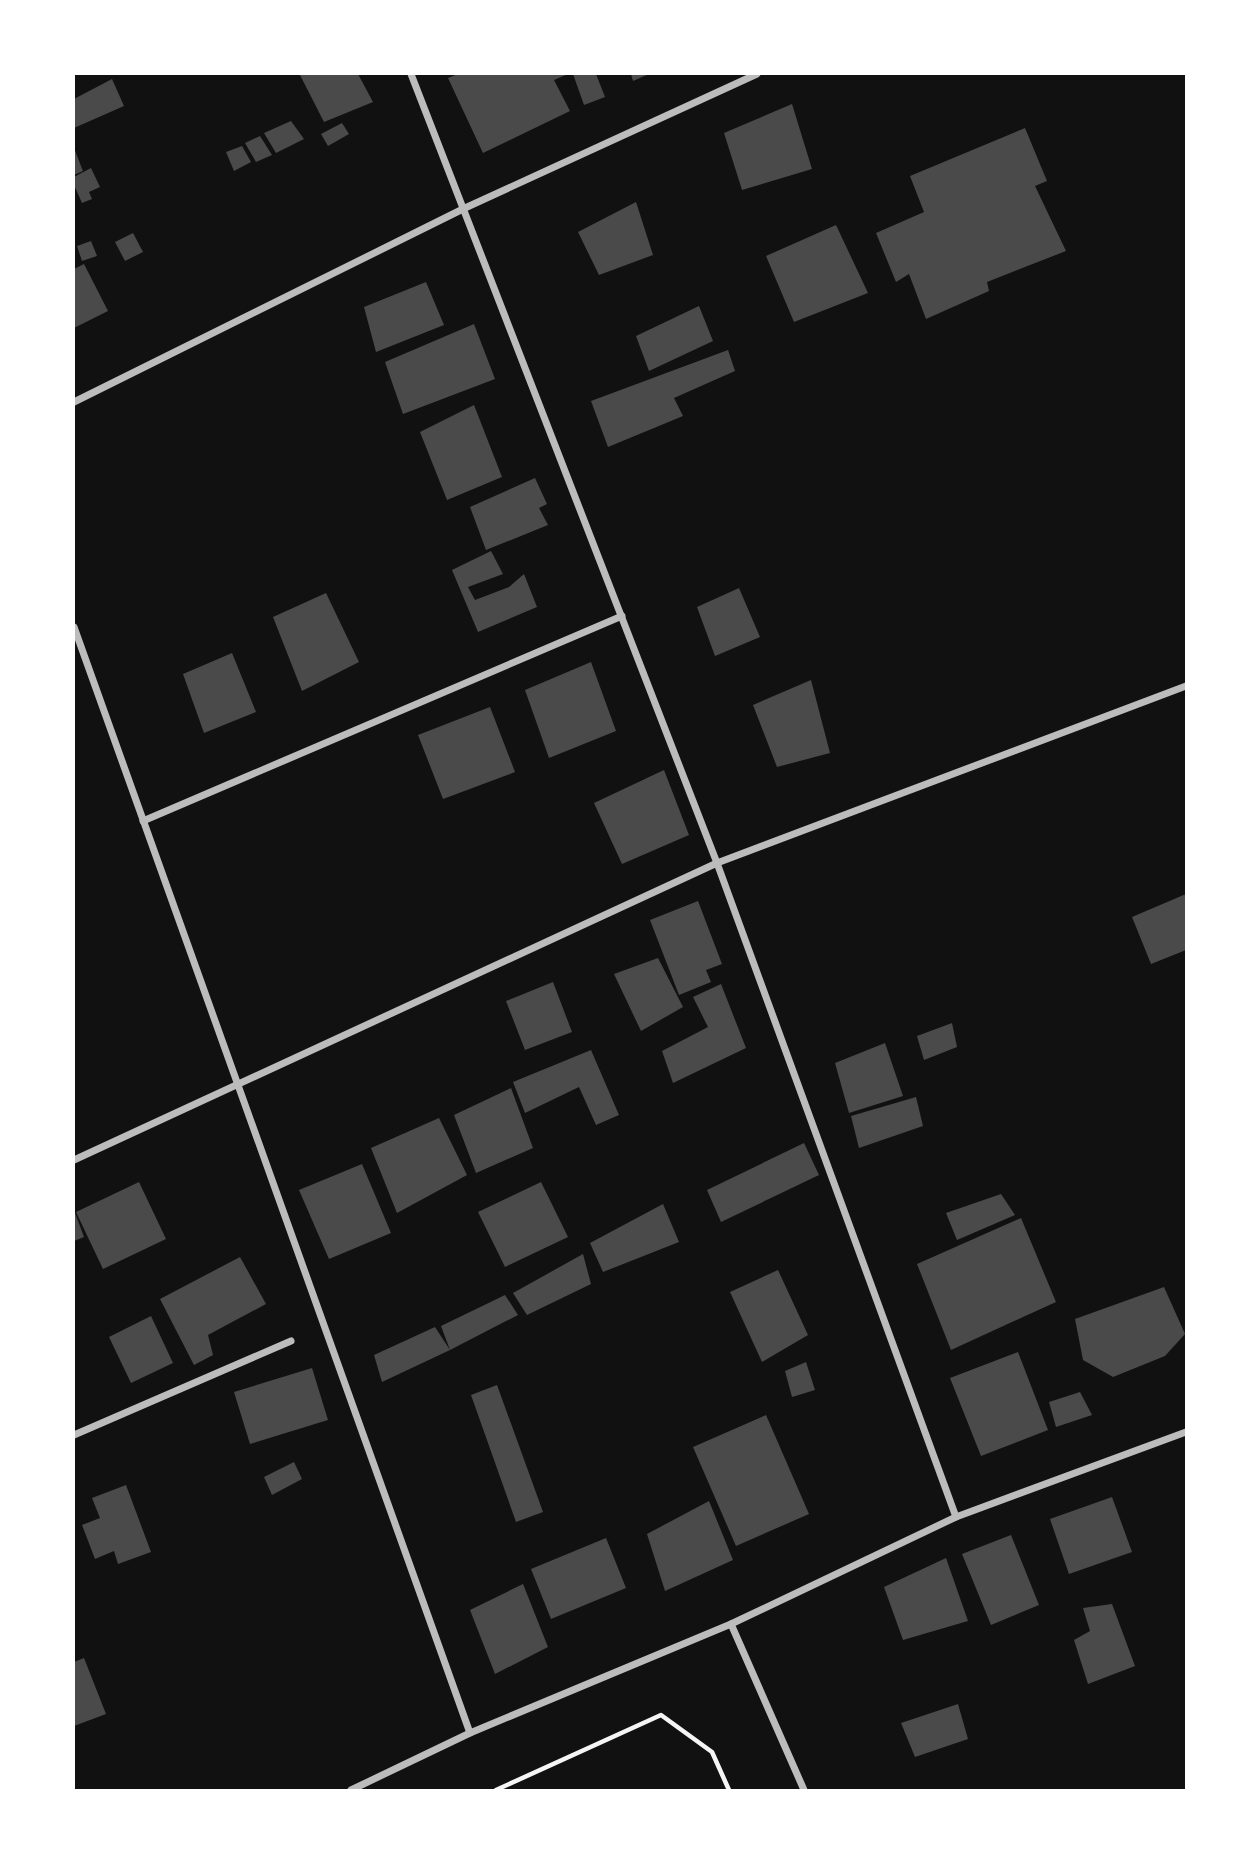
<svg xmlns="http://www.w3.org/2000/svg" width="1260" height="1864" font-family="Barlow,sans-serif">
	<rect width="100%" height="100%" fill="#111"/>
	<g fill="#4a4a4a">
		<path d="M 303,74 L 358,74 L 373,102 L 324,122 L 300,75 Z"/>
		<path d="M 458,74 L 568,74 L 554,80 L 570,111 L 483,153 L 448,78 Z"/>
		<path d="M 573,74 L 596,74 L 605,97 L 584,105 Z"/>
		<path d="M 631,74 L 649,74 L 633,81 Z"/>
		<path d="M 112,79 L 124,106 L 74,128 L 74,99 Z"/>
		<path d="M 792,104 L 812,169 L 742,190 L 724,133 Z"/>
		<path d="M 291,121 L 304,139 L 276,153 L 264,133 Z"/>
		<path d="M 342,123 L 349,134 L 328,146 L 321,134 Z"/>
		<path d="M 1025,128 L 1047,181 L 1035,186 L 1066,251 L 987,282 L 989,291 L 926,319 L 909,274 L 896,282 L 876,233 L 924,212 L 910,176 Z"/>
		<path d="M 260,136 L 272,155 L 256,162 L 245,143 Z"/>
		<path d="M 242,146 L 251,162 L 234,171 L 226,152 Z"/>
		<path d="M 74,148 L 83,171 L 74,175 Z"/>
		<path d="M 91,168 L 100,187 L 89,192 L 92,199 L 82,203 L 74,185 L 74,177 Z"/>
		<path d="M 636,202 L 653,255 L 599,275 L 578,232 Z"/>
		<path d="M 836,225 L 868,293 L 794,322 L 766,256 Z"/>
		<path d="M 133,233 L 143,252 L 125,261 L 115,242 Z"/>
		<path d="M 91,241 L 97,256 L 82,261 L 77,246 Z"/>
		<path d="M 84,264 L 108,311 L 74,328 L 74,269 Z"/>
		<path d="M 426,282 L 444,325 L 376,352 L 364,307 Z"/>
		<path d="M 699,306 L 713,341 L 649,371 L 636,336 Z"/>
		<path d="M 474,324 L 495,379 L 403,414 L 385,362 Z"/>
		<path d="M 728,350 L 735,371 L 674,398 L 683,416 L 608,447 L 591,401 Z"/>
		<path d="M 474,405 L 502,477 L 447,500 L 420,432 Z"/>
		<path d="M 535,478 L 547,504 L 539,508 L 548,525 L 486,550 L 470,507 Z"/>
		<path d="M 491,551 L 503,574 L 468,587 L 475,600 L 509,587 L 524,574 L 537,607 L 478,632 L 452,570 Z"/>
		<path d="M 739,588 L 760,637 L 715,656 L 697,607 Z"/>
		<path d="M 326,593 L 359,662 L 302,691 L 273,617 Z"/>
		<path d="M 232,653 L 256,712 L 204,733 L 183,674 Z"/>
		<path d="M 591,662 L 616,731 L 549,758 L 525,690 Z"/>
		<path d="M 811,680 L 830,753 L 777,767 L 753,705 Z"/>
		<path d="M 490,707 L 515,772 L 443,799 L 418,735 Z"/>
		<path d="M 664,770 L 689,835 L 622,864 L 594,803 Z"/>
		<path d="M 1186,894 L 1186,950 L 1151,964 L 1132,917 Z"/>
		<path d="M 698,901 L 722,964 L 706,970 L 711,982 L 679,995 L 650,920 Z"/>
		<path d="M 658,958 L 683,1007 L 641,1031 L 614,974 Z"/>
		<path d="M 553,982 L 572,1032 L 525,1050 L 506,1001 Z"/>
		<path d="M 721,984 L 746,1048 L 673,1083 L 662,1051 L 708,1027 L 693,997 Z"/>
		<path d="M 952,1023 L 957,1047 L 924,1060 L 917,1036 Z"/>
		<path d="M 885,1043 L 903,1096 L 849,1113 L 835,1063 Z"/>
		<path d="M 591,1050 L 619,1115 L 596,1125 L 579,1087 L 525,1113 L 513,1082 Z"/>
		<path d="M 511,1088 L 533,1148 L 476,1173 L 454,1115 Z"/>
		<path d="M 916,1097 L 923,1126 L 859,1148 L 851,1116 Z"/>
		<path d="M 439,1118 L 467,1175 L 397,1213 L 371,1148 Z"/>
		<path d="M 804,1143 L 819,1175 L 721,1222 L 707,1190 Z"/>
		<path d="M 362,1164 L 391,1233 L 329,1259 L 299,1190 Z"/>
		<path d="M 139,1182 L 166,1239 L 103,1269 L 76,1212 Z"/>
		<path d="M 541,1182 L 568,1237 L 505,1267 L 478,1212 Z"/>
		<path d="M 1001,1194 L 1015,1215 L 957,1240 L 946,1213 Z"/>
		<path d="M 663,1204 L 679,1242 L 603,1272 L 590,1243 Z"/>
		<path d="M 74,1210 L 84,1237 L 74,1241 Z"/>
		<path d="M 1021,1218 L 1056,1302 L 951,1350 L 917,1264 Z"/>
		<path d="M 583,1254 L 591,1284 L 527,1315 L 513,1293 Z"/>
		<path d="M 240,1257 L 266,1304 L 208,1335 L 213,1355 L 194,1365 L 160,1299 Z"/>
		<path d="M 778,1270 L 808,1335 L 762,1362 L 730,1292 Z"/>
		<path d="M 1164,1287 L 1185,1334 L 1165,1356 L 1113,1377 L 1083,1360 L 1075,1319 Z"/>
		<path d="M 505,1295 L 518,1315 L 450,1350 L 441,1326 Z"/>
		<path d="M 151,1316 L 173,1363 L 131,1383 L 109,1337 Z"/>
		<path d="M 435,1327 L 450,1350 L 382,1382 L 374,1355 Z"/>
		<path d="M 1018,1352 L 1048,1430 L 981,1456 L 950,1378 Z"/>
		<path d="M 806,1362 L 815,1390 L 792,1397 L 785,1371 Z"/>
		<path d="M 312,1368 L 328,1420 L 250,1444 L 234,1392 Z"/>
		<path d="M 497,1385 L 543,1512 L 516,1522 L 471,1395 Z"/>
		<path d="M 1080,1392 L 1092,1415 L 1056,1427 L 1049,1402 Z"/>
		<path d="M 766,1415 L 809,1514 L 736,1546 L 693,1447 Z"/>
		<path d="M 294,1462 L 302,1479 L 272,1495 L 264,1477 Z"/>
		<path d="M 126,1485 L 151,1552 L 118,1564 L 114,1551 L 95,1559 L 82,1525 L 100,1518 L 92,1498 Z"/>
		<path d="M 1112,1497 L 1132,1552 L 1069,1574 L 1050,1519 Z"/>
		<path d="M 709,1501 L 733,1560 L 665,1591 L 647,1534 Z"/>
		<path d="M 1011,1535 L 1039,1605 L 991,1625 L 962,1554 Z"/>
		<path d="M 606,1538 L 626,1588 L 551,1619 L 531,1569 Z"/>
		<path d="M 946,1558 L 968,1621 L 903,1640 L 884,1587 Z"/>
		<path d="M 523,1584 L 548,1647 L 495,1674 L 470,1610 Z"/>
		<path d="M 1112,1604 L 1135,1666 L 1088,1684 L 1074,1640 L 1090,1631 L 1083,1608 Z"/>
		<path d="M 84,1658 L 106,1714 L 74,1726 L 74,1662 Z"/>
		<path d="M 958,1704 L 968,1739 L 915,1757 L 901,1723 Z"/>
	</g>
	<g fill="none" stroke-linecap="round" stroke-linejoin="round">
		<path stroke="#f5f5f5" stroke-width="4.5" d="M 496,1790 L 661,1715 L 712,1752 L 729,1790"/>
		<g stroke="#bcbcbc" stroke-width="7">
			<path d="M 411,74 L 717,863 L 956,1517"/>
			<path d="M 74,402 L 465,208 L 757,74"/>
			<path d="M 74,627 L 470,1733"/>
			<path d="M 143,821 L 622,616"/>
			<path d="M 74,1160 L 717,863 L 1186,686"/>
			<path d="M 74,1435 L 291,1341"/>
			<path d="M 731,1624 L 804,1790"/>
			<path d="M 351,1790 L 470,1733 L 731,1624 L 956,1517 L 1186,1432"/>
		</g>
	</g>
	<rect width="1260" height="1864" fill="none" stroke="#ffffff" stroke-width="150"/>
</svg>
